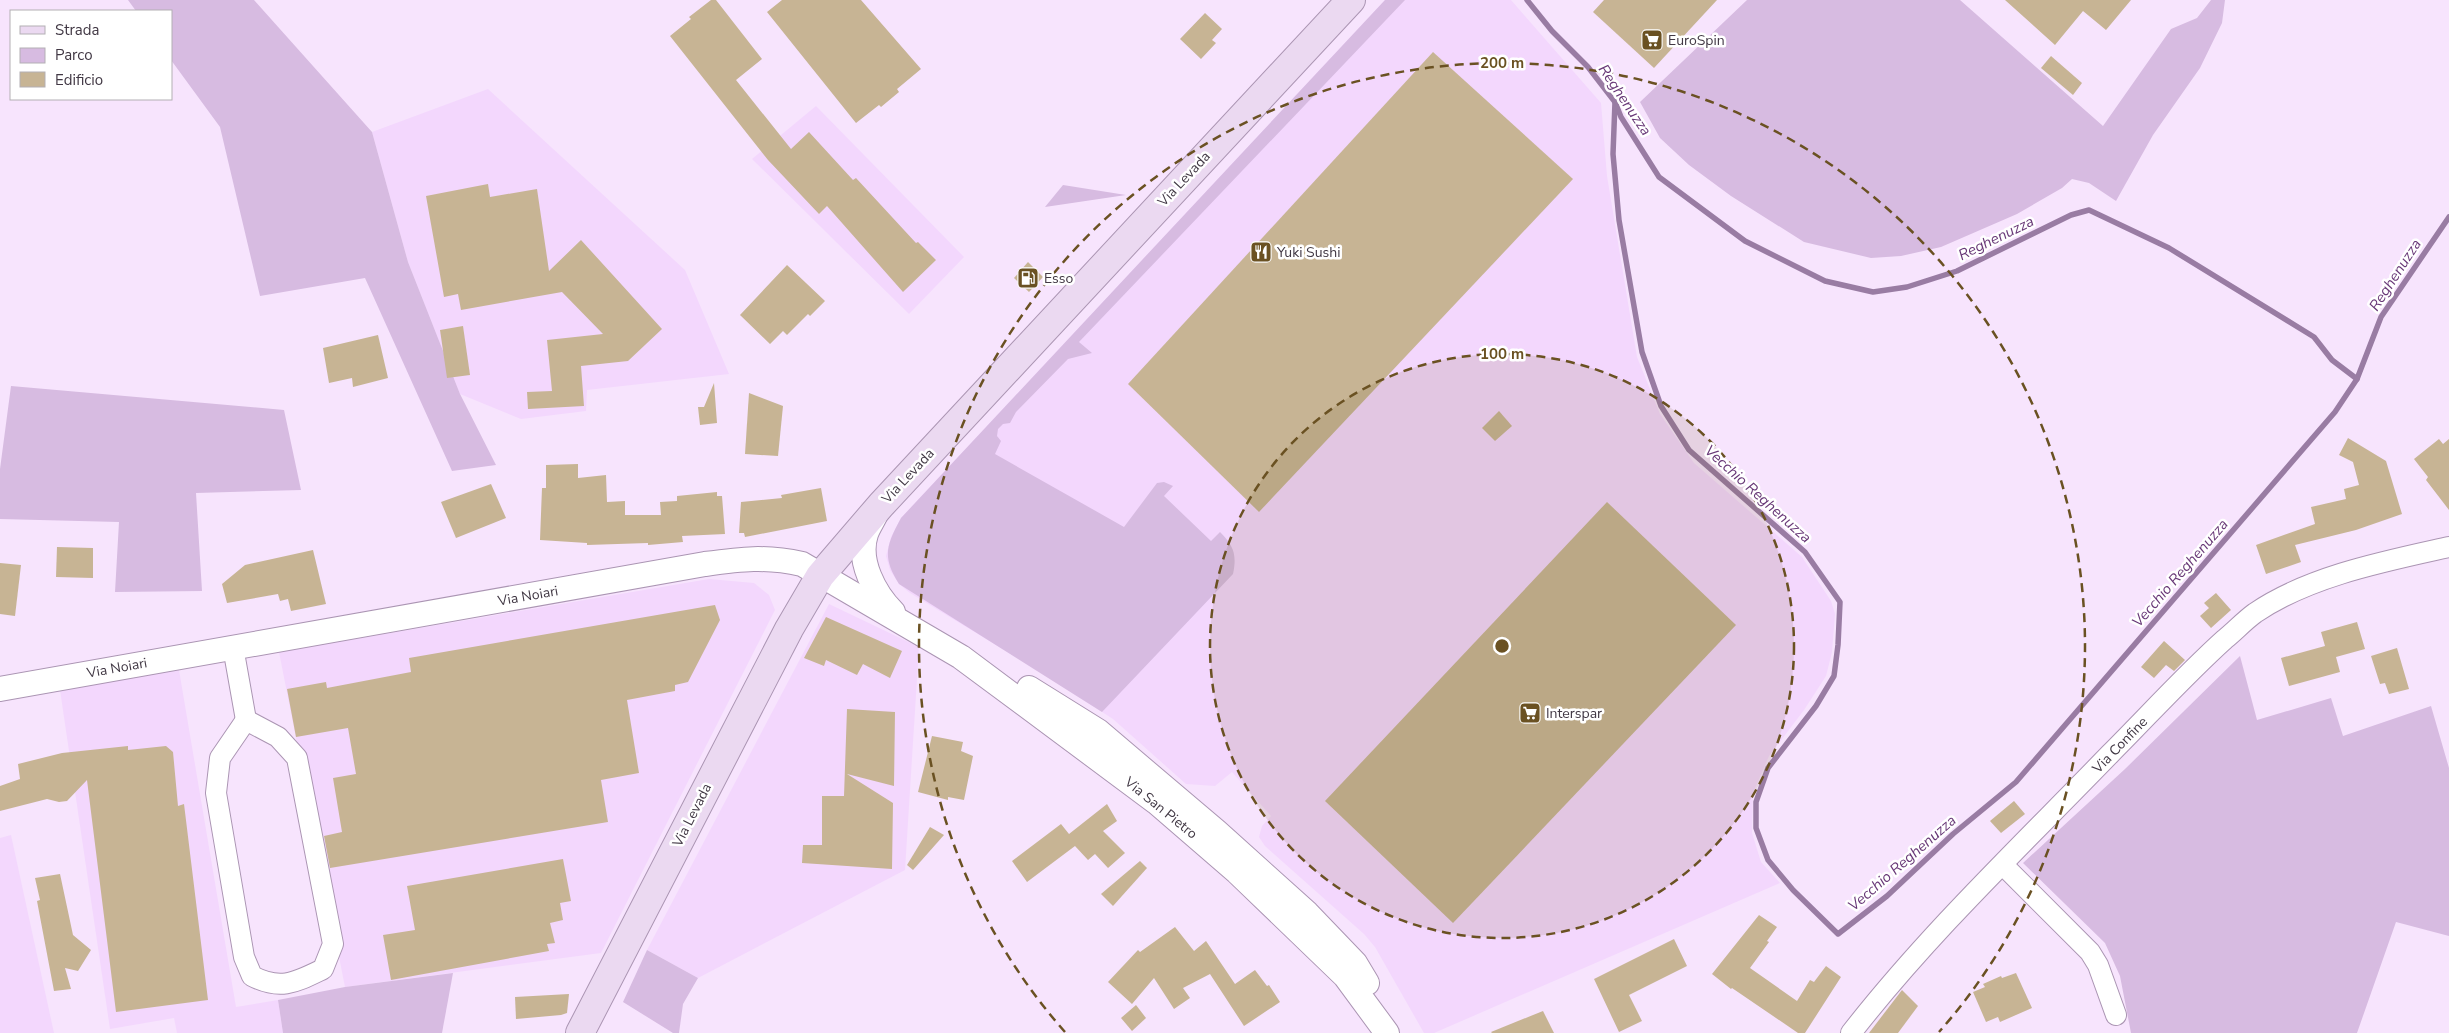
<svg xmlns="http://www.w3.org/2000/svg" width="2449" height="1033" font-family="'Nunito Sans',sans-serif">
	<rect width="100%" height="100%" fill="#f7e4fd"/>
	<g fill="#f3d7fd">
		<path d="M 1385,0 L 1511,0 L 1601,103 L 1607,176 L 1637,357 L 1660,414 L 1694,463 L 1802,557 L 1831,601 L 1835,614 L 1832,652 L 1826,676 L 1804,710 L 1769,756 L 1753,793 L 1752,833 L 1761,862 L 1780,883 L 1434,1033 L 1424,1033 L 1375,947 L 1364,934 L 1265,846 L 1259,837 L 1262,826 L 1271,816 L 1232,772 L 1215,786 L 1186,784 L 1113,719 L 1021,660 L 910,593 L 899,584 L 890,570 L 886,556 L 891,537 L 901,518 Z"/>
		<path d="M 488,89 L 685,270 L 729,374 L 587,390 L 586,411 L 521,419 L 460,394 L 408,262 L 372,132 Z"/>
		<path d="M 816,106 L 964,257 L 909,314 L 752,159 Z"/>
		<path d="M 709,579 L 754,583 L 769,595 L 775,610 L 601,953 L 345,987 L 279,652 Z"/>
		<path d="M 829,604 L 919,647 L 905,870 L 698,978 L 647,950 Z"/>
		<path d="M 179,670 L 236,1007 L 278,1000 L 283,1033 L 177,1033 L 174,1018 L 110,1029 L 60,690 Z"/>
		<path d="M 11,835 L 54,1033 L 0,1033 L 0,838 Z"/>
	</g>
	<g fill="#d7bbe1">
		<path d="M 128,0 L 254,0 L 372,132 L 408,262 L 460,394 L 496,465 L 452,471 L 365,278 L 260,296 L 220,127 L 171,60 L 171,11 L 136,11 Z"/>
		<path d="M 1385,0 L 1405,0 L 1079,342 L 1092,353 L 1068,359 L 1016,412 L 1010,423 L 1003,424 L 998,429 L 997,436 L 1001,441 L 995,454 L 1124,527 L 1157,483 L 1164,482 L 1173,486 L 1164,496 L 1211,541 L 1220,532 C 1234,546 1237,555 1233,574 L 1102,712 L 899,584 C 882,557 886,546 901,518 Z"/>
		<path d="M 1747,0 L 1960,0 L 2103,126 L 2171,29 L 2197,18 L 2211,0 L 2225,0 L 2222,23 L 2200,68 L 2153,135 L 2116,201 L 2089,183 L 2072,179 L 2062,188 L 2017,214 L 1941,247 L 1901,256 L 1871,258 L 1804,242 L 1731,196 L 1689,165 L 1660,138 L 1640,102 Z"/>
		<path d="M 1063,185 L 1126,195 L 1045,207 Z"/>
		<path d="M 11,386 L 284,410 L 301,490 L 196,493 L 202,591 L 115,592 L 119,522 L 0,519 L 0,469 Z"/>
		<path d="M 2240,656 L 2257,720 L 2331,698 L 2343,736 L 2431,706 L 2449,768 L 2449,936 L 2396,922 L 2357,1033 L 2131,1033 L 2120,976 L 2105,943 L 2023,863 L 2125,769 Z"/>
		<path d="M 647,950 L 698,978 L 683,1004 L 679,1033 L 673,1033 L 623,1002 Z"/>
		<path d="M 453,973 L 442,1033 L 283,1033 L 278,1000 L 345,987 Z"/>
	</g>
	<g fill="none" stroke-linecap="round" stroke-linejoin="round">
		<g stroke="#997ca3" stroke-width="5.5">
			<path d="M 1527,0 L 1552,31 L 1588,67 L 1615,102 L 1621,117 L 1659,177 L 1745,241 L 1825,281 L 1873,292 L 1907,287 L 1957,271 L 2071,215 L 2089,210 L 2169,248 L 2314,337 L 2332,360 L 2357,379 L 2381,317 L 2449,217"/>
			<path d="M 1615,102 L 1613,154 L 1619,220 L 1642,352 L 1661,406 L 1689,450 L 1805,552 L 1840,602 L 1838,645 L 1834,676 L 1816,706 L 1768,768 L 1756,802 L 1756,828 L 1768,860 L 1793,890 L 1838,934 L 1887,896 L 1953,834 L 2016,782 L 2335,412 L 2357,379"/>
		</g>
	</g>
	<g fill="#c7b494">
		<path d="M 711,0 L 716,0 L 762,59 L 736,80 L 791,149 L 809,132 L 853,180 L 856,178 L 916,243 L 918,242 L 936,260 L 903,292 L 827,206 L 819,214 L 768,160 L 670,36 L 691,19 L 689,17 Z"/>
		<path d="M 782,0 L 861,0 L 921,69 L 897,89 L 899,92 L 881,107 L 879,105 L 856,123 L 767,12 Z"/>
		<path d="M 1604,0 L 1717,0 L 1654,68 L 1593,12 Z"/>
		<path d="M 2005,0 L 2131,0 L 2106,30 L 2083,11 L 2055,45 Z"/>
		<path d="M 1205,13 L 1222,29 L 1212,40 L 1216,43 L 1201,59 L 1180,39 Z"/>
		<path d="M 1433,52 L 1573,179 L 1259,512 L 1128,384 Z"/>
		<path d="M 2051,56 L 2082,83 L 2073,95 L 2041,68 Z"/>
		<path d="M 488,184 L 490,197 L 537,189 L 549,271 L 581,240 L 662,329 L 628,361 L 581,366 L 584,406 L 528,409 L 527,392 L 552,391 L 547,340 L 603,334 L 562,292 L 461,310 L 458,294 L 444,297 L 426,196 Z"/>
		<path d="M 1028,262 L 1043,277 L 1029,292 L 1014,278 Z"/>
		<path d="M 787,265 L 825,301 L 810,316 L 808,314 L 787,335 L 783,331 L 770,344 L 740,315 Z"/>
		<path d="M 463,326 L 470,375 L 447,378 L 440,330 Z"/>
		<path d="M 378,335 L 388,378 L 353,387 L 352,378 L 329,383 L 323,348 Z"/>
		<path d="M 714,383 L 717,423 L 700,425 L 698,407 L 704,407 Z"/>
		<path d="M 749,393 L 783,406 L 778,456 L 745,454 Z"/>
		<path d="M 1499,411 L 1512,426 L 1495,441 L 1482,428 Z"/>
		<path d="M 2348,438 L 2386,461 L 2402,514 L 2356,530 L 2295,545 L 2301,562 L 2266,574 L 2256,545 L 2315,524 L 2311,507 L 2346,499 L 2344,489 L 2359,485 L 2353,462 L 2339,455 Z"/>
		<path d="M 2439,439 L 2443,444 L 2449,439 L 2449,510 L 2426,480 L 2428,477 L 2414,459 Z"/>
		<path d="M 578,464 L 578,478 L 606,475 L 607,502 L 625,501 L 625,515 L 661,515 L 660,502 L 677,501 L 677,496 L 717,492 L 717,496 L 722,496 L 725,534 L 682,536 L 683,542 L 648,545 L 648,543 L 587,545 L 587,543 L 540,540 L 542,488 L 546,488 L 546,465 Z"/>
		<path d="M 491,484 L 506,518 L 456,538 L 441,502 Z"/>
		<path d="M 821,488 L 827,521 L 745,537 L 744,533 L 739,533 L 741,502 L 782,498 L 781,495 Z"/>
		<path d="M 1607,502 L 1736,625 L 1453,923 L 1325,801 Z"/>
		<path d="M 57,547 L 93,548 L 93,578 L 56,577 Z"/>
		<path d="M 313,550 L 326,604 L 291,611 L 288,599 L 280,601 L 278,594 L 227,603 L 222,584 L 245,565 Z"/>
		<path d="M 0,563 L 21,565 L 15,616 L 0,614 Z"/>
		<path d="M 2216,593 L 2231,610 L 2211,628 L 2200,616 L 2209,608 L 2204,603 Z"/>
		<path d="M 715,605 L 720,620 L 688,682 L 675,685 L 675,691 L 627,700 L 639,773 L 601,780 L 608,822 L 330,868 L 324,836 L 342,832 L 333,778 L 356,774 L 348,728 L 296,737 L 287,689 L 326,682 L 327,688 L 411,672 L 409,658 Z"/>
		<path d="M 826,617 L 902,651 L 890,678 L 863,664 L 857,675 L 826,660 L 824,666 L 804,658 Z"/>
		<path d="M 2357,622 L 2365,649 L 2336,657 L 2340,672 L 2289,686 L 2281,658 L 2325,646 L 2321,632 Z"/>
		<path d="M 2164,641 L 2185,660 L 2174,671 L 2166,665 L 2154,678 L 2141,667 Z"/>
		<path d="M 2397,648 L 2409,689 L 2389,694 L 2385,683 L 2380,684 L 2371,656 Z"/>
		<path d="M 847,709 L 895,712 L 894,786 L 847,774 L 893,803 L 892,869 L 802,863 L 803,845 L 822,845 L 822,796 L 844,796 Z"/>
		<path d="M 932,736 L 963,742 L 961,751 L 973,756 L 964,800 L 948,797 L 948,800 L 918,792 Z"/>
		<path d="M 128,746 L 128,750 L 166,746 L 173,752 L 178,806 L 184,804 L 208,1000 L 116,1012 L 87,780 L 67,801 L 59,802 L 47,799 L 0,811 L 0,786 L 20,779 L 18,764 L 62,753 Z"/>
		<path d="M 2014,801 L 2025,814 L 2001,833 L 1990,821 Z"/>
		<path d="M 1107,804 L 1117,821 L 1103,831 L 1125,853 L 1108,868 L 1095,854 L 1088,860 L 1075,846 L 1027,882 L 1012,861 L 1061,824 L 1069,834 Z"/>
		<path d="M 930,827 L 944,835 L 913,870 L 907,865 Z"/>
		<path d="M 563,859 L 571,901 L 560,903 L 563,920 L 550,923 L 555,943 L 547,944 L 549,951 L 391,980 L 383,935 L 415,930 L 407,886 Z"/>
		<path d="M 1140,861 L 1147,868 L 1113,906 L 1101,894 Z"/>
		<path d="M 60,874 L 73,935 L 91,950 L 78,971 L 65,968 L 71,989 L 54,991 L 37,901 L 40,900 L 35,878 Z"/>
		<path d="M 1759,915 L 1777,927 L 1767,941 L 1769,942 L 1750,968 L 1797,1001 L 1810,980 L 1814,982 L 1826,966 L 1841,977 L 1805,1033 L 1798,1033 L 1732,988 L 1731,989 L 1712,974 Z"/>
		<path d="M 1175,927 L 1194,951 L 1206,941 L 1235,984 L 1255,970 L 1267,986 L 1269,985 L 1280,1002 L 1244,1026 L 1210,974 L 1183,988 L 1190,998 L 1174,1009 L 1154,978 L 1132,1004 L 1108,982 L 1138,950 L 1140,952 Z"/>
		<path d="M 1674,939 L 1687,966 L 1629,995 L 1642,1021 L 1619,1032 L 1594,979 Z"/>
		<path d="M 2016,973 L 2032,1008 L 2000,1022 L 1998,1017 L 1986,1022 L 1973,992 L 1985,987 L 1983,984 L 2001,976 L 2002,978 Z"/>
		<path d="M 1902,990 L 1918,1006 L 1898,1033 L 1869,1033 Z"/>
		<path d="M 569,994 L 567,1013 L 561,1015 L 516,1019 L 515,997 Z"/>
		<path d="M 1136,1005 L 1146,1018 L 1132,1031 L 1121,1018 Z"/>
		<path d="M 1543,1011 L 1554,1033 L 1492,1033 L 1491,1032 Z"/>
	</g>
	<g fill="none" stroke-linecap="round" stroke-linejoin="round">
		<g stroke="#ab95b3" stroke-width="22">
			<g id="minor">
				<path d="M 233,647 L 246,720"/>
				<path d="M 246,720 L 278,737 L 297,758 L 333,944 L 323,969 C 296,982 281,991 252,976 L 244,957 L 216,793 L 220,758 Z"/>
				<path d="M 2003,865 L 2090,952 L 2098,965 L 2116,1015"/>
				<path d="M 1851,1033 C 1929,933 2022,845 2110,754 C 2148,716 2185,675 2225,639 C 2235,631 2244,621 2255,613 C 2309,576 2386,561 2449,547"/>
			</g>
		</g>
		<g stroke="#ab95b3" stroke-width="26">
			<g id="tertiary">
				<path d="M 875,516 C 872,522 868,528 866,534 C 857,561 875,594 893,612"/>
				<path d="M 1029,688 L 1098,731 L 1217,832 L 1307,913 L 1355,963 L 1367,983"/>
				<path d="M 0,689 L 705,564 C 742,559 765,556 802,564 L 961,657 L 1156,802 L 1237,872 L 1345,976 L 1387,1033"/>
			</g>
		</g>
		<g stroke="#ab95b3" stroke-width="30">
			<path id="secondary" d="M 580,1033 L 789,629 L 820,576 L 881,505 L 1351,0"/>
		</g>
		<use href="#minor" stroke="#fff" stroke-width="20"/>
		<use href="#tertiary" stroke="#fff" stroke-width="24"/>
		<use href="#secondary" stroke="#ebd9f1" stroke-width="28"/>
	</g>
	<circle cx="1502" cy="646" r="292" fill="#6a5122" fill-opacity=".12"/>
	<g fill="none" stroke="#6a5122" stroke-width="2.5" stroke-dasharray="9 6">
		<circle cx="1502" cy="646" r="292"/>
		<path d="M1065 1032A583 583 0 1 1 1939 1032"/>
	</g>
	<defs>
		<g id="supermarket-square" transform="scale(1.125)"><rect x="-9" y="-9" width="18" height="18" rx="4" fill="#6a5122" stroke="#fff"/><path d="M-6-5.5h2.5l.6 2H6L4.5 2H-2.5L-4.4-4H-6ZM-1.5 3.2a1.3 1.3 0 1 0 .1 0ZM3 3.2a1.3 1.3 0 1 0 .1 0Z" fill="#fff"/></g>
		<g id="restaurant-square" transform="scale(1.125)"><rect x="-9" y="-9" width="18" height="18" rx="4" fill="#6a5122" stroke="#fff"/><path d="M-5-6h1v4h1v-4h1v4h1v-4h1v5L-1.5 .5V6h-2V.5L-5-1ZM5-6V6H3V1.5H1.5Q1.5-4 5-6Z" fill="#fff"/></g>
		<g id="fuel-square" transform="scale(1.125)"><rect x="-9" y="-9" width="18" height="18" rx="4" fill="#6a5122" stroke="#fff"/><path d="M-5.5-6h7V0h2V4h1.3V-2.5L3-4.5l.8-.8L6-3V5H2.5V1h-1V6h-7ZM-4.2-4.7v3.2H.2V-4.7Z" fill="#fff"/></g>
	</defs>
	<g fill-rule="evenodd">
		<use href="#supermarket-square" x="1652" y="40"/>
		<use href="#restaurant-square" x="1261" y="252"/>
		<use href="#fuel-square" x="1028" y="278"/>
		<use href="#supermarket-square" x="1530" y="713"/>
	</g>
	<g text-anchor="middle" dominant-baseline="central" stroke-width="5" stroke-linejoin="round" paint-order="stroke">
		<g font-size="14" fill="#413844" stroke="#fff" text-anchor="start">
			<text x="1668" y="40">EuroSpin</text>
			<text x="1277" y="252">Yuki Sushi</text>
			<text x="1044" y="278">Esso</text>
			<text x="1546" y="713">Interspar</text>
		</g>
		<g font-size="14" fill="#413844" stroke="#fff">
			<text transform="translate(1184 179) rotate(-47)">Via Levada</text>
			<text transform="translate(908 476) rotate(-47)">Via Levada</text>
			<text transform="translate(528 596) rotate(-10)">Via Noiari</text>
			<text transform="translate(117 668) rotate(-10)">Via Noiari</text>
			<text transform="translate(2120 745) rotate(-46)">Via Confine</text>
			<text transform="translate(1161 808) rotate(39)">Via San Pietro</text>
			<text transform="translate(692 815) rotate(-63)">Via Levada</text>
		</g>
		<g font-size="15" font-style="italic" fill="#683877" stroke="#fff">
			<text transform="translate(1625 100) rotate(56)">Reghenuzza</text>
			<text transform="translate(1996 238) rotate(-26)">Reghenuzza</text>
			<text transform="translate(2395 275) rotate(-57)">Reghenuzza</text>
			<text transform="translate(1758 494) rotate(42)">Vecchio Reghenuzza</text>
			<text transform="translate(2180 573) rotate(-49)">Vecchio Reghenuzza</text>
			<text transform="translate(1902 863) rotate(-41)">Vecchio Reghenuzza</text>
		</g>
	</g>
	<circle cx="1502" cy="646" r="8" fill="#6a5122" stroke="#fff" stroke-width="2.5"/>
	<g font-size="15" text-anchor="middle" font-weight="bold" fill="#6a5122" stroke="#fff" stroke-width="5" stroke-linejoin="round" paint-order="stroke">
		<text x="1502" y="68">200 m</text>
		<text x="1502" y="359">100 m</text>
	</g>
	<rect x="10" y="10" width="162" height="90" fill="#ffffff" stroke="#b3afb4"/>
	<rect x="20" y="26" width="25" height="8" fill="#ebd9f1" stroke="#b3afb4"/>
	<text x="55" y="35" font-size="15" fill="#413844">Strada</text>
	<rect x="20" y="48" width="25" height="15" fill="#d7bbe1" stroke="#b3afb4"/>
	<text x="55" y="60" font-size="15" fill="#413844">Parco</text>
	<rect x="20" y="72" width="25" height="15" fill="#c7b494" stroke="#b3afb4"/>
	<text x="55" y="85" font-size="15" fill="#413844">Edificio</text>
</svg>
